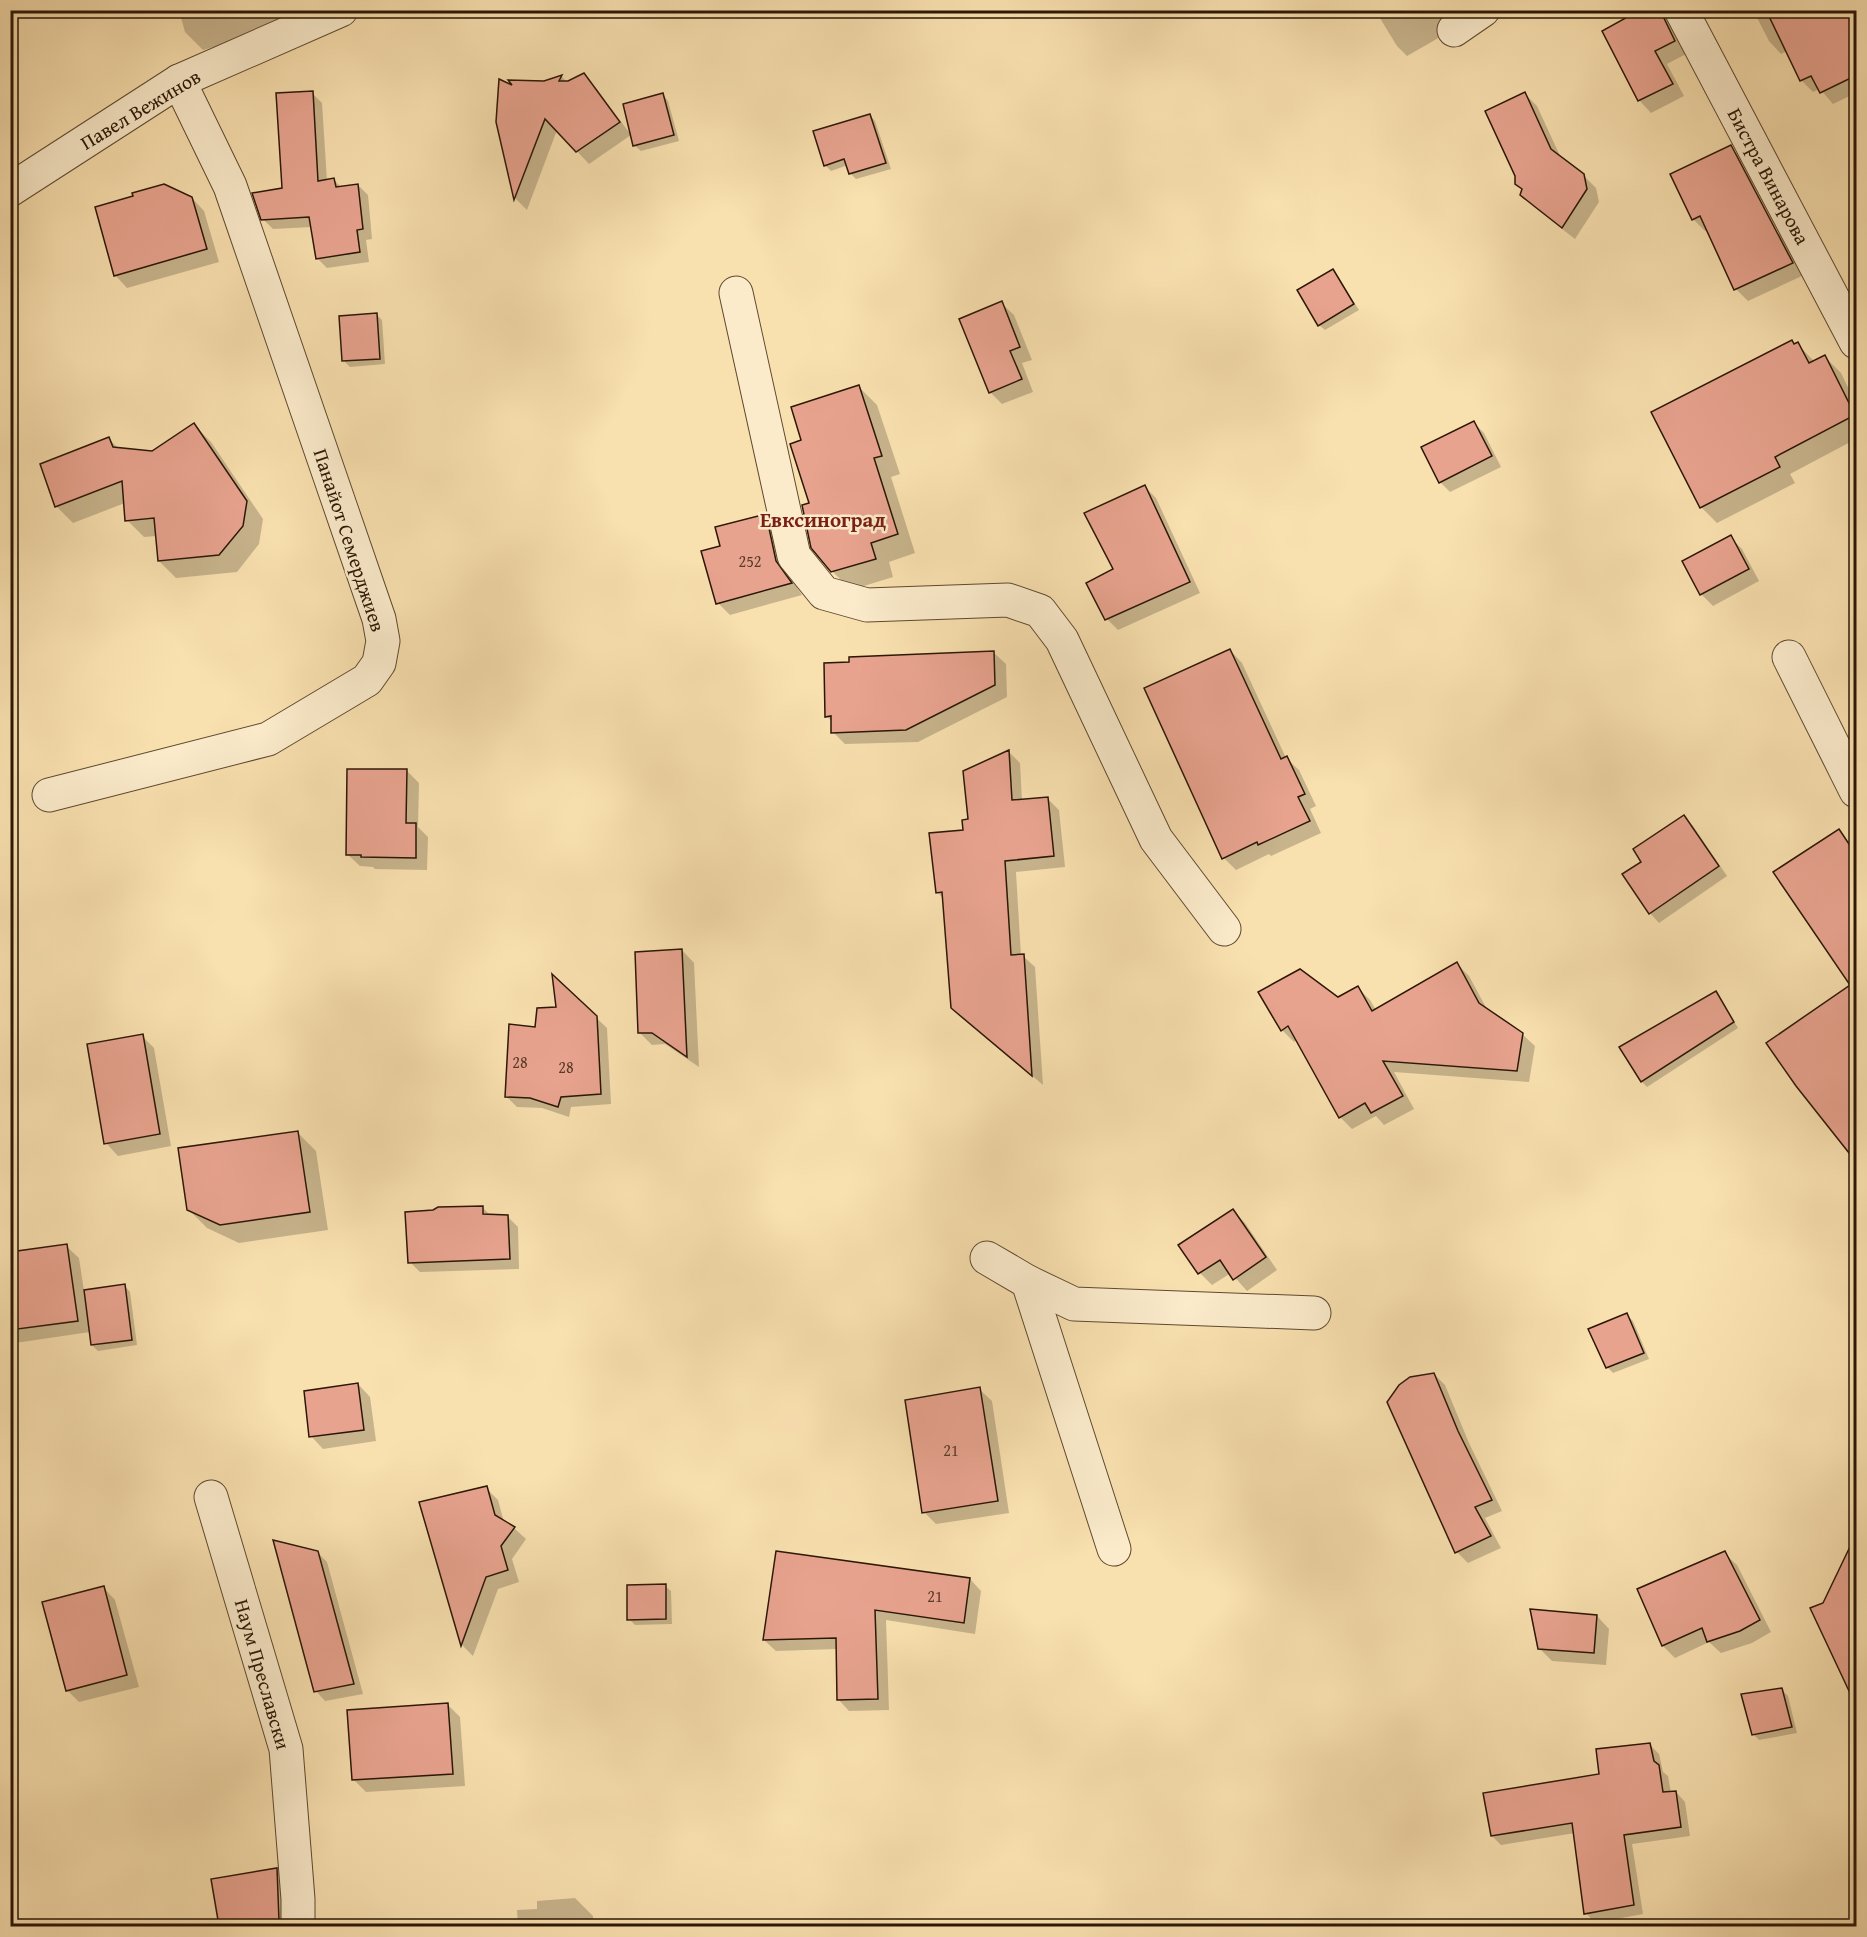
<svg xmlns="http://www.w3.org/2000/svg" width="1867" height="1937" font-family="'Gentium Book Plus',serif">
	<rect width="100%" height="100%" fill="#f9e0af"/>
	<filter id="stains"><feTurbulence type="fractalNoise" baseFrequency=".00333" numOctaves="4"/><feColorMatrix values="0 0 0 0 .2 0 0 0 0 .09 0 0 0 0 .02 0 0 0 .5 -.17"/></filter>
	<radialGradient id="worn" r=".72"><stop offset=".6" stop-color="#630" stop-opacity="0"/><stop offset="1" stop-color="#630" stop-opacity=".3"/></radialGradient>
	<g fill="#0003">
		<path d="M 179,10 L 341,10 L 203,50 L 185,32 Z"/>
		<path d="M 1375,10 L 1450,10 L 1457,22 L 1447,33 L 1407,56 L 1397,46 Z"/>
		<path d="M 1644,10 L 1662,10 L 1668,16 L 1686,54 L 1667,64 L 1684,96 L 1651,113 L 1639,100 Z"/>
		<path d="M 1753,10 L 1853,10 L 1856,18 L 1856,93 L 1833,104 L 1820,89 L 1813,92 L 1801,80 L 1787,51 L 1781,54 L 1769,41 Z"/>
		<path d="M 584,75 L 596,88 L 631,135 L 589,164 L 557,130 L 527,210 L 516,199 L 498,122 L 518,89 L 561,76 L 567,82 Z"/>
		<path d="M 312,93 L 322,103 L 327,181 L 334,180 L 341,187 L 358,185 L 368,195 L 372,239 L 366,240 L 369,262 L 327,268 L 317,258 L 312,227 L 273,229 L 263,219 L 283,189 Z"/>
		<path d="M 1525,94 L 1537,106 L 1561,158 L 1583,175 L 1596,188 L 1599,202 L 1575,239 L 1534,207 L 1522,195 L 1523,190 Z"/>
		<path d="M 663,95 L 668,101 L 679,141 L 641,151 L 635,146 L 625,105 Z"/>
		<path d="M 870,115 L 875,121 L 891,169 L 856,179 L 850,173 L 848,165 L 831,171 L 825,165 Z"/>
		<path d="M 1730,147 L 1743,159 L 1804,275 L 1748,301 L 1736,289 L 1708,230 L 1705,231 L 1693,219 Z"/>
		<path d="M 192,198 L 204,211 L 219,262 L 127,288 L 115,275 Z"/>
		<path d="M 1333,271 L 1338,277 L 1359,310 L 1325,330 L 1319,325 Z"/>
		<path d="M 1001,303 L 1014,315 L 1032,360 L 1022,363 L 1033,392 L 1002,404 L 990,392 Z"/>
		<path d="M 376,314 L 382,320 L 385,364 L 350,367 L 344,361 Z"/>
		<path d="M 1797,344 L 1815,362 L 1825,357 L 1841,373 L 1856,404 L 1856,439 L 1790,474 L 1795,483 L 1717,523 L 1701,507 Z"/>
		<path d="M 859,387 L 877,405 L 900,474 L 891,477 L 915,553 L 889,562 L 893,577 L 851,590 L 832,571 L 811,504 L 803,441 Z"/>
		<path d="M 1474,423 L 1484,433 L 1501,467 L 1450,492 L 1440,482 Z"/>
		<path d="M 194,425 L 211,442 L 263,519 L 259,544 L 237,572 L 176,578 L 159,561 L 157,536 L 144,537 L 127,520 L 125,503 L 73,523 L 56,506 L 109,439 L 119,449 L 153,453 Z"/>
		<path d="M 1145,487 L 1156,498 L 1200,593 L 1118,630 L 1107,619 L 1115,570 Z"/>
		<path d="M 765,516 L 777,528 L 788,574 L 802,595 L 730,615 L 718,603 L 722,547 Z"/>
		<path d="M 1730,537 L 1742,549 L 1759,581 L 1713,606 L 1702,595 L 1684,562 Z"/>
		<path d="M 1230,650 L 1242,663 L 1286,758 L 1299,770 L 1316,806 L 1310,809 L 1321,833 L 1271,856 L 1269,854 L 1236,870 L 1224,858 Z"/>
		<path d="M 993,652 L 1006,664 L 1007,697 L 918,742 L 845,744 L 833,732 L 832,722 L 827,716 L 850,664 Z"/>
		<path d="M 1009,752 L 1020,763 L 1022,801 L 1047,798 L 1059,810 L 1065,867 L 1016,872 L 1021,956 L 1023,956 L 1035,967 L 1043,1085 L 953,1008 L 944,899 L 937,892 L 969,820 Z"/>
		<path d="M 407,771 L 419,783 L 418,827 L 428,837 L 427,870 L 375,869 L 373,867 L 360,866 L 347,854 Z"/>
		<path d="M 1683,817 L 1693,826 L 1727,876 L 1659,923 L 1650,913 L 1643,862 Z"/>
		<path d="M 1839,831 L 1856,853 L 1856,1160 L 1852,985 Z"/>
		<path d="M 682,950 L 694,963 L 699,1067 L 665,1044 L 652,1045 L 640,1033 Z"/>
		<path d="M 1457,964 L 1469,976 L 1488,1011 L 1522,1034 L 1535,1046 L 1529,1082 L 1394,1072 L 1414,1109 L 1384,1125 L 1376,1116 L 1352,1129 L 1340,1117 L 1297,1040 L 1294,1042 L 1282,1030 L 1261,993 L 1338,998 L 1358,988 L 1370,1000 L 1376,1010 Z"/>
		<path d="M 554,977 L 607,1028 L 611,1104 L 571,1107 L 569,1117 L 542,1108 L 517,1107 L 506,1096 L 537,1029 L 558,1009 Z"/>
		<path d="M 1716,993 L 1721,999 L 1738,1028 L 1647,1087 L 1642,1082 Z"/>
		<path d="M 142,1036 L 154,1048 L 171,1146 L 118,1156 L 106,1143 Z"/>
		<path d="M 297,1132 L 316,1151 L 328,1230 L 239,1243 L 207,1228 L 189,1210 Z"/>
		<path d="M 483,1208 L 491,1216 L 507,1216 L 518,1227 L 519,1269 L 420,1272 L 410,1262 Z"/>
		<path d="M 1233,1211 L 1245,1223 L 1277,1270 L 1247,1291 L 1231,1273 L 1212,1285 L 1200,1273 Z"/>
		<path d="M 66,1246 L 79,1258 L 84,1291 L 125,1286 L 130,1292 L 137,1345 L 98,1351 L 92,1345 L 90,1332 L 15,1343 L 10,1338 L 10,1253 Z"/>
		<path d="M 1627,1315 L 1633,1321 L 1649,1359 L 1613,1373 L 1607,1367 L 1590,1329 Z"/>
		<path d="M 1434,1374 L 1445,1385 L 1469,1443 L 1502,1511 L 1485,1518 L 1501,1548 L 1468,1563 L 1457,1552 Z"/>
		<path d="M 358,1384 L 370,1397 L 376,1441 L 323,1449 L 311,1436 Z"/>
		<path d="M 979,1389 L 992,1401 L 1009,1513 L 936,1524 L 924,1512 Z"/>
		<path d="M 486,1488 L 498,1500 L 504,1522 L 514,1528 L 526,1539 L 512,1559 L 519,1582 L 498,1589 L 473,1656 L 463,1646 L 421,1503 Z"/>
		<path d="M 317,1552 L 327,1562 L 363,1694 L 325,1701 L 316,1691 Z"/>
		<path d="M 1724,1553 L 1737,1565 L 1771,1632 L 1752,1643 L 1721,1653 L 1709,1642 L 1675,1658 L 1663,1646 L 1639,1590 Z"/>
		<path d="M 970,1579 L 981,1591 L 975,1634 L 886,1620 L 889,1710 L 849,1711 L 838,1699 L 837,1649 L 776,1651 L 764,1640 Z"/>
		<path d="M 665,1586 L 671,1591 L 672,1624 L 635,1625 L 629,1619 Z"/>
		<path d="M 103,1587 L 115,1600 L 139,1687 L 79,1702 L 67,1690 Z"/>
		<path d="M 1597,1616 L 1609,1629 L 1606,1665 L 1552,1661 L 1539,1648 Z"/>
		<path d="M 1782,1690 L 1788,1696 L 1797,1733 L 1759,1740 L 1753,1734 Z"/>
		<path d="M 448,1705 L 460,1717 L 465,1786 L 366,1792 L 354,1780 Z"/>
		<path d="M 1649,1744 L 1659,1754 L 1663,1772 L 1668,1776 L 1671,1793 L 1676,1792 L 1685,1802 L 1690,1836 L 1632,1844 L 1643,1914 L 1595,1923 L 1586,1913 L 1575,1833 L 1501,1845 L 1492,1836 L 1600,1775 Z"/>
		<path d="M 276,1870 L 288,1882 L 291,1926 L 221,1926 L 213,1881 Z"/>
		<path d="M 575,1898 L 593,1916 L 594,1926 L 518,1926 L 517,1910 L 537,1909 L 537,1901 Z"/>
	</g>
	<g fill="#e8a38f" stroke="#2b1706" stroke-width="1.5">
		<path d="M 1640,10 L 1660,10 L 1675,41 L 1655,51 L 1673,84 L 1638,101 L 1602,31 Z"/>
		<path d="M 1766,10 L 1857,10 L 1857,75 L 1820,93 L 1811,76 L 1800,81 Z"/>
		<path d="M 584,73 L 620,122 L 576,152 L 545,119 L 514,200 L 496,122 L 499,79 L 512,85 L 508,80 L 544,81 L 562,75 L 559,81 L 568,81 Z"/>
		<path d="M 313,91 L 318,181 L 334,178 L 336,187 L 358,184 L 363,229 L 357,230 L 360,252 L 316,259 L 309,217 L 261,220 L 252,193 L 282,188 L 276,93 Z"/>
		<path d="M 1525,92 L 1551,149 L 1584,174 L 1587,189 L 1562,228 L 1520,195 L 1522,189 L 1515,184 L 1515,176 L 1485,111 Z"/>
		<path d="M 663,93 L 674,135 L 633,146 L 623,104 Z"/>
		<path d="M 870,114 L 886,163 L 849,174 L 844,159 L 824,166 L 813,131 Z"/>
		<path d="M 1731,145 L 1793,263 L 1734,290 L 1700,216 L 1692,220 L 1670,174 Z"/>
		<path d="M 164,184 L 192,197 L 207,249 L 114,276 L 95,207 L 133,196 L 132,193 Z"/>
		<path d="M 1333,269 L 1354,304 L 1318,326 L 1297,290 Z"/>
		<path d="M 1002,301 L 1020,347 L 1010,351 L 1022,379 L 989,393 L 959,319 Z"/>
		<path d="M 377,313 L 380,359 L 342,361 L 339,316 Z"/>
		<path d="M 1792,340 L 1794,344 L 1798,342 L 1809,363 L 1825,355 L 1855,415 L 1775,457 L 1780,467 L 1700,508 L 1651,412 Z"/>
		<path d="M 859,385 L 882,456 L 874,458 L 898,534 L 871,543 L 876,559 L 831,572 L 811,548 L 802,505 L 809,503 L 790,444 L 801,440 L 791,407 Z"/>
		<path d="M 1474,421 L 1492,456 L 1439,483 L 1421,447 Z"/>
		<path d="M 194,423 L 247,501 L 243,526 L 219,555 L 158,561 L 154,518 L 125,521 L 122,481 L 55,507 L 40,464 L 109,437 L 113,447 L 152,451 Z"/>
		<path d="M 1145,485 L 1190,582 L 1105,620 L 1086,583 L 1113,569 L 1084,513 Z"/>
		<path d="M 766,514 L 776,561 L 792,583 L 716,604 L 701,551 L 720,546 L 715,527 Z"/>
		<path d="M 1731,535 L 1749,569 L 1700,595 L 1682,561 Z"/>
		<path d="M 1230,649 L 1281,759 L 1287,756 L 1305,794 L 1298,797 L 1310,821 L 1258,845 L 1257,842 L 1222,859 L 1144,688 Z"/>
		<path d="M 994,651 L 995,685 L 906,730 L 831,733 L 831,716 L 825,717 L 824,663 L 849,662 L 849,657 Z"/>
		<path d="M 1009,750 L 1012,800 L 1048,797 L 1054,856 L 1005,861 L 1011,955 L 1024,954 L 1032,1076 L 951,1008 L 942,892 L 936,893 L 929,833 L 963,830 L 962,820 L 968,819 L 963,771 Z"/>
		<path d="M 347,769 L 407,769 L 406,823 L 416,823 L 416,858 L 361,857 L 361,855 L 346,855 Z"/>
		<path d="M 1684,815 L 1719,866 L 1649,914 L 1622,874 L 1641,862 L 1633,849 Z"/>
		<path d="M 1839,829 L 1857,856 L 1857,1163 L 1796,1086 L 1766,1043 L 1850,985 L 1773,872 Z"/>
		<path d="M 682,949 L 687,1057 L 652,1033 L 638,1033 L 635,952 Z"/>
		<path d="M 1457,962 L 1479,1003 L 1523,1033 L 1517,1071 L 1383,1061 L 1403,1096 L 1371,1113 L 1365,1103 L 1339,1118 L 1288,1026 L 1281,1031 L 1258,992 L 1300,969 L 1338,997 L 1358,986 L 1372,1011 Z"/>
		<path d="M 552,974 L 597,1016 L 601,1094 L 561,1097 L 558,1107 L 530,1098 L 505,1097 L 509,1024 L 535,1027 L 537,1008 L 556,1007 Z"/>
		<path d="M 1716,991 L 1734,1022 L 1641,1082 L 1619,1047 Z"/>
		<path d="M 143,1034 L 160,1134 L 104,1144 L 87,1044 Z"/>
		<path d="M 298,1131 L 310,1212 L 220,1225 L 187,1210 L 178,1148 Z"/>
		<path d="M 483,1206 L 483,1214 L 508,1215 L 510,1259 L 408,1263 L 405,1212 L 433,1210 L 438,1207 Z"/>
		<path d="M 1233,1209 L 1266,1257 L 1233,1280 L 1220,1260 L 1198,1274 L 1178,1245 Z"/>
		<path d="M 67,1244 L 78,1321 L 10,1330 L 10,1252 Z"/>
		<path d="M 125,1284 L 132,1340 L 91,1345 L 84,1290 Z"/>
		<path d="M 1627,1313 L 1644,1353 L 1606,1368 L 1588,1329 Z"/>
		<path d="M 1434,1373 L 1458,1431 L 1492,1500 L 1475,1507 L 1491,1536 L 1455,1553 L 1387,1402 L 1399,1385 L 1410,1377 Z"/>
		<path d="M 358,1383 L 364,1430 L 309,1437 L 304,1391 Z"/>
		<path d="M 980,1387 L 998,1501 L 922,1513 L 905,1400 Z"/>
		<path d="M 487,1486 L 495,1515 L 515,1527 L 501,1546 L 508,1570 L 486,1577 L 461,1646 L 419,1502 Z"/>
		<path d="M 1857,1532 L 1857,1708 L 1810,1608 L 1823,1603 Z"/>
		<path d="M 273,1540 L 318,1551 L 354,1684 L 314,1692 Z"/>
		<path d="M 776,1551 L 970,1578 L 964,1623 L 875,1610 L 878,1699 L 837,1700 L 836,1638 L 763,1640 Z"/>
		<path d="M 1725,1551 L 1760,1620 L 1740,1631 L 1707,1642 L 1702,1628 L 1662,1646 L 1637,1589 Z"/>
		<path d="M 666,1584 L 666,1619 L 627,1620 L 627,1585 Z"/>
		<path d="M 104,1586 L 127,1675 L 66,1691 L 42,1602 Z"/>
		<path d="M 1530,1609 L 1597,1615 L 1594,1653 L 1538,1649 Z"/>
		<path d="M 1782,1688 L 1792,1727 L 1752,1735 L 1741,1694 Z"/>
		<path d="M 448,1703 L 453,1774 L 352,1780 L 347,1710 Z"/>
		<path d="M 1650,1743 L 1654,1761 L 1659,1765 L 1663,1792 L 1676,1791 L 1681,1827 L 1624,1835 L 1634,1905 L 1584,1914 L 1572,1823 L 1491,1836 L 1483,1793 L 1599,1774 L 1596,1749 Z"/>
		<path d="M 277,1868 L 279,1921 L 247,1926 L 219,1926 L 211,1879 Z"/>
	</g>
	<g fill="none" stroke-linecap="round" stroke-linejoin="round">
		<g stroke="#5e4930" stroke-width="35">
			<g id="minor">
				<path d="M 1681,10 L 1856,342"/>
				<path d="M 1454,30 L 1483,10"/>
				<path d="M 10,190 L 179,81 L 341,10"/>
				<path d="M 736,293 L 794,556 L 824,593 L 867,605 L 1008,600 L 1040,611 L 1062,640 L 1156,839 L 1224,929"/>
				<path d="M 1789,657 L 1856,791"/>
				<path d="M 49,795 L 268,739 L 367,680 L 379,663 L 383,641 L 379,619 L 230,186 L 179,81"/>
				<path d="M 987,1258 L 1028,1282 L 1114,1549"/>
				<path d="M 1028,1282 L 1074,1304 L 1314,1313"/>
				<path d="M 211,1497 L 286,1749 L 298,1899 L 298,1926"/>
			</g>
		</g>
		<use href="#minor" stroke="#fbebcb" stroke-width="33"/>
	</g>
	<g text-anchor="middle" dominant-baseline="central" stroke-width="5" stroke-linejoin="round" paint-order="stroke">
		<g font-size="16" fill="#5a3a28">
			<text x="750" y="561">252</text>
			<text x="520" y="1062">28</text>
			<text x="566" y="1067">28</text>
			<text x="951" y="1450">21</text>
			<text x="935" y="1596">21</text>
		</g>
		<g font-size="20" fill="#2b1706" stroke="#fbebcb">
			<text transform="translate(140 109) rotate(-31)">Павел Вежинов</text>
			<text transform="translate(1769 176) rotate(62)">Бистра Винарова</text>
			<text transform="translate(350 540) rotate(72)">Панайот Семерджиев</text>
			<text transform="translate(263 1674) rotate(74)">Наум Преславски</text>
		</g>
		<g font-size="21" font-weight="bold" fill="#7a1f14" stroke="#fbebcb">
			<text x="823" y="519">Евксиноград</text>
		</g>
	</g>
	<rect width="1867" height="1937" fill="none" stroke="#f9e0af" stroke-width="36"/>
	<rect x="12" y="12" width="1843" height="1913" fill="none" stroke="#2b1706" stroke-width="3"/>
	<rect x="18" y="18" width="1831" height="1901" fill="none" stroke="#2b1706" stroke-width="1.5"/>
	<rect width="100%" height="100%" filter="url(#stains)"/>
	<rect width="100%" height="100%" fill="url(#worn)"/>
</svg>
